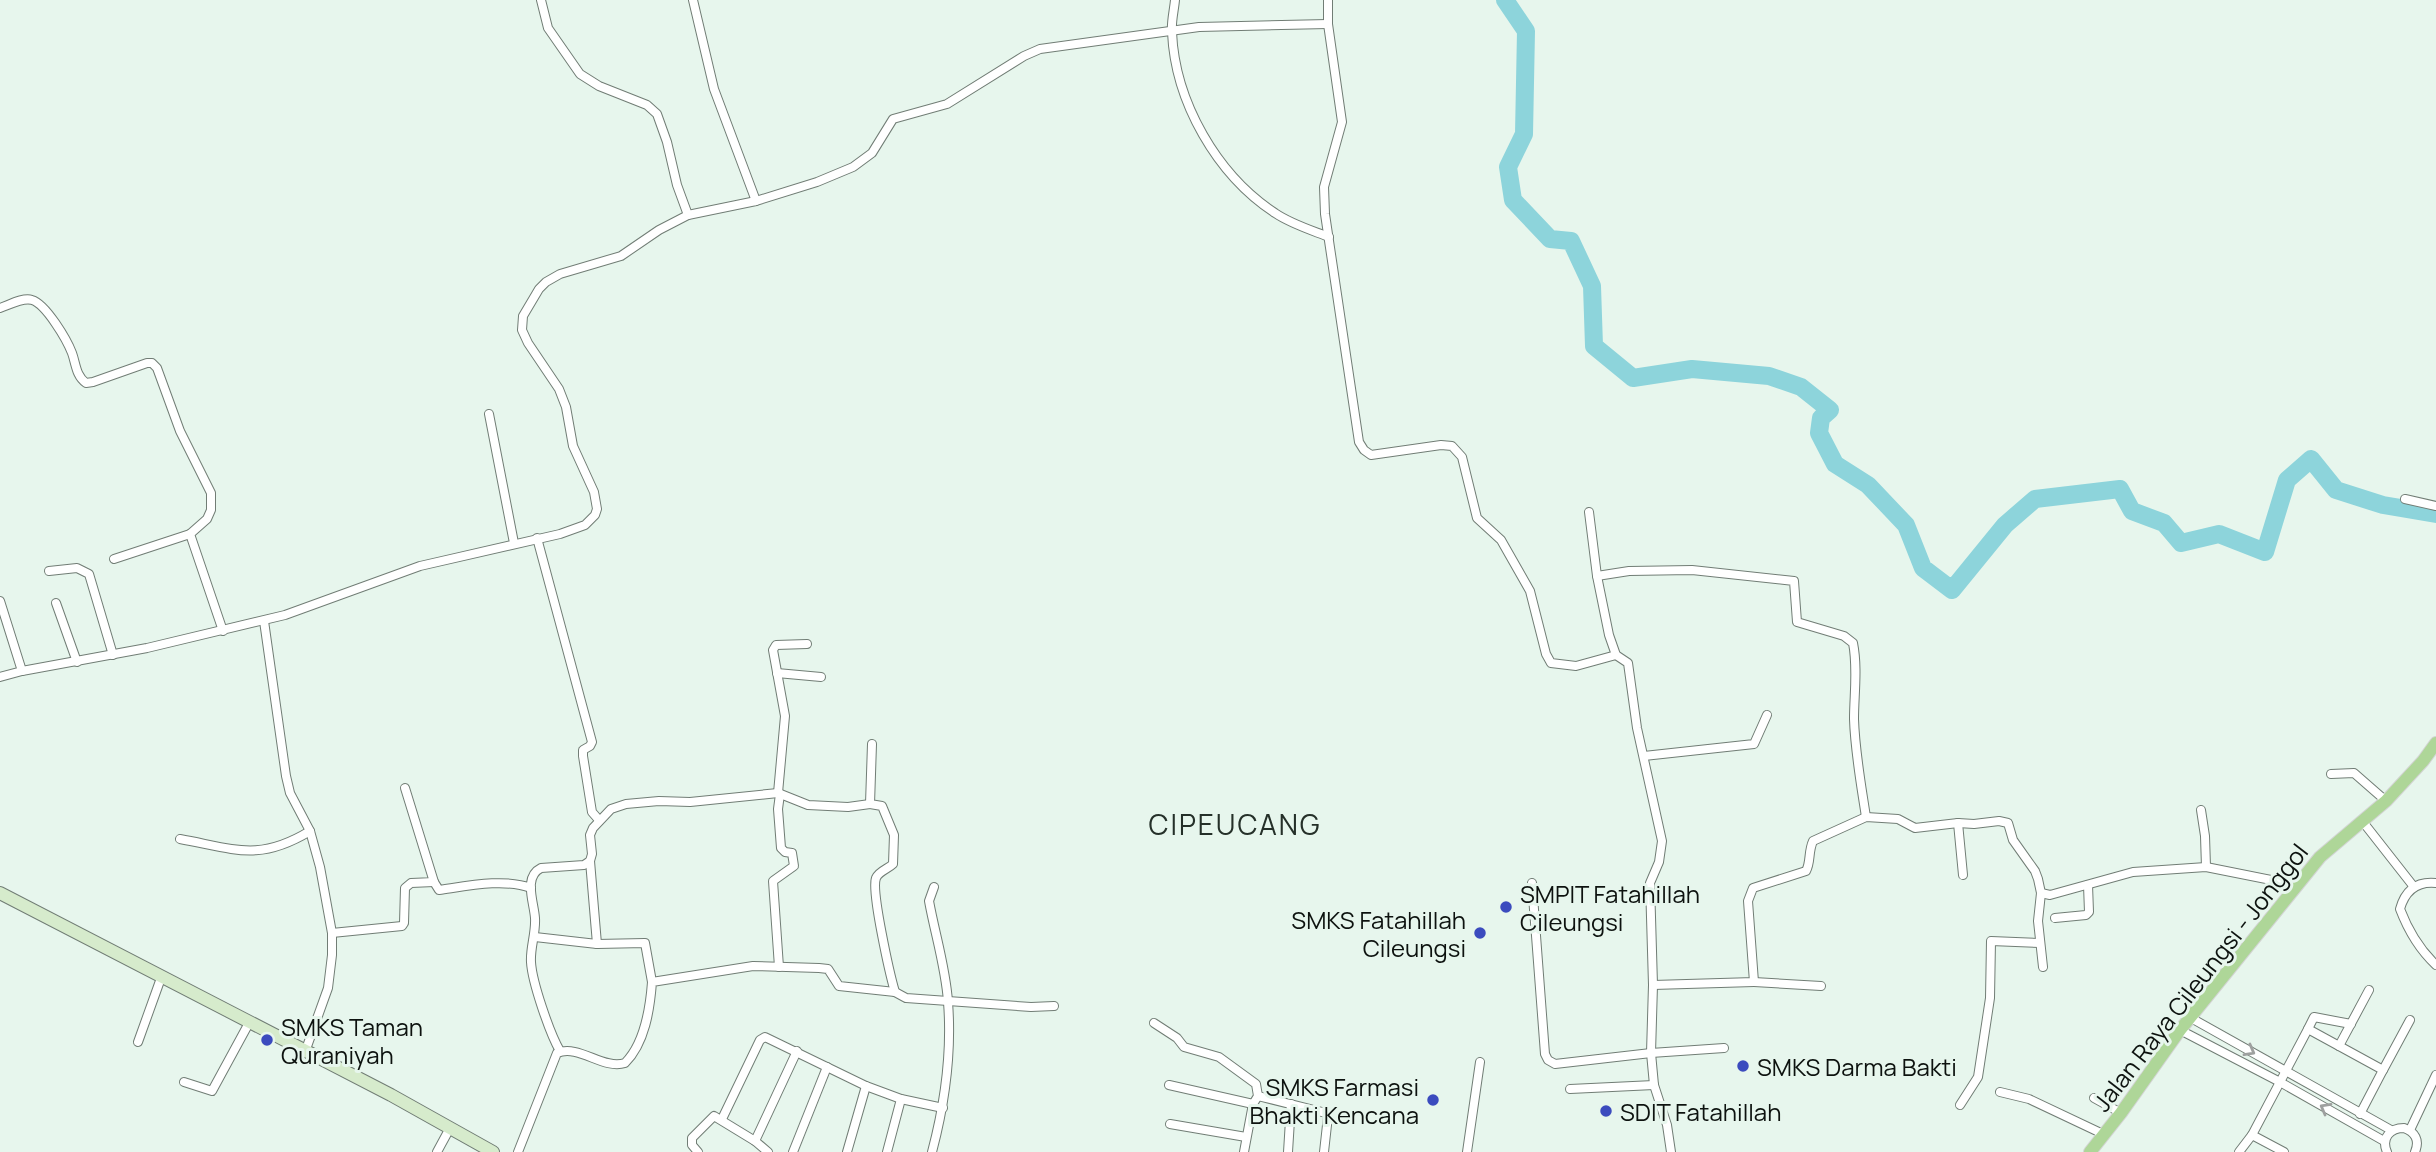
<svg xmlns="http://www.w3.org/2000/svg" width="2436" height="1152" font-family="Manrope,sans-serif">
	<rect width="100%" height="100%" fill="#e7f6ed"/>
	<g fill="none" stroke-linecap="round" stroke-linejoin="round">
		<path stroke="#8dd4db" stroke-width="18" d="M 1505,0 L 1526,31 L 1524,134 L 1508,167 L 1513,200 L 1550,239 L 1571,241 L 1592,286 L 1594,346 L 1633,378 L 1692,369 L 1769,376 L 1801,387 L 1830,410 L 1821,418 L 1819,433 L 1835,464 L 1868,485 L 1906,525 L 1923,568 L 1952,590 L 2005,525 L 2035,499 L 2120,489 L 2132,511 L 2164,523 L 2181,543 L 2219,534 L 2265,552 L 2287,480 L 2311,459 L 2336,490 L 2383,505 L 2436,514"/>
		<g stroke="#717d75" stroke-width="10">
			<g id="street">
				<path d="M 541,0 L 548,28 L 580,74 L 599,86 L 647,105 L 657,114 L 667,142 L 677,185 L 688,215"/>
				<path d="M 693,0 L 714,89 L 756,201"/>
				<path d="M 1175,0 C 1174,11 1171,22 1172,32 C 1175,102 1217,175 1275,213 C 1291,224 1311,230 1329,237"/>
				<path d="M 1328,0 L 1328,24 L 1342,122 L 1324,187 L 1325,214 L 1359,442 L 1364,450 L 1371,455 L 1441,445 L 1452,446 L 1462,457 L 1477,518 L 1501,540 L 1530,591 L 1546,654 L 1551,663 L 1576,666 L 1616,655"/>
				<path d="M 0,308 C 9,305 23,297 32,300 C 46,304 67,340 72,353 C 76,364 76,376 86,383 L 93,382 L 147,363 L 152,363 L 157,368 L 180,431 L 211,493 L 211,510 L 207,519 L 190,534 L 223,631"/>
				<path d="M 489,414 L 514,543"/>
				<path d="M 2405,499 L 2436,506"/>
				<path d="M 1589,512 L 1597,576 L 1609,635 L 1616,655 L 1628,663 L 1637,728 L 1662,841 L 1659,862 L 1650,883 L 1653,985 L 1651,1053 L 1654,1085 L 1667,1125 L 1671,1152"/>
				<path d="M 537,538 L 592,742 L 590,746 L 583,750 L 583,756 L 592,812 L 599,820"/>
				<path d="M 114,559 L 190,534"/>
				<path d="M 49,571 L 77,568 L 89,574 L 113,655"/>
				<path d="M 1597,576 L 1629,571 L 1692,570 L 1794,581 L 1797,622 L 1844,636 L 1853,643 C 1858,668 1854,695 1854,719 C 1855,752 1861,784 1866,817"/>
				<path d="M 0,601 L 22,671"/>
				<path d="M 56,603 L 77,662"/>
				<path d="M 264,621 L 286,776 L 290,793 L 310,831 L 320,867 L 332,933 L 332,955 L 328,988 L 305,1052"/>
				<path d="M 777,673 L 821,677"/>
				<path d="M 0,677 L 22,671 L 147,648 L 285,615 L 420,566 L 560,534 L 585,525 L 595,515 L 597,509 L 594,492 L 573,446 L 566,407 L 559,389 L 528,343 L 522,330 L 523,316 L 539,289 L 546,282 L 560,274 L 621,256 L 659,230 L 688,215 L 756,201 L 817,182 L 853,167 L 872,153 L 893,119 L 947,104 L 1024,56 L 1040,49 L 1199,27 L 1328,24"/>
				<path d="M 872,744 L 870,804 L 882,806 L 894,835 L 893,864 C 888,869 879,871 876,878 C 871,891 890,975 895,992 L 906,998 L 1031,1007 L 1054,1006"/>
				<path d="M 1644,756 L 1754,744 L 1767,715"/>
				<path d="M 2331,774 L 2354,773 L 2386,801"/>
				<path d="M 778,793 L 785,716 L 773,650 L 776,645 L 807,644"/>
				<path d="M 2201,810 L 2205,836 L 2206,867"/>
				<path d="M 2363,822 L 2414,887"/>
				<path d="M 1958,823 L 1963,875"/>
				<path d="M 180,839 C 235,849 259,862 310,831"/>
				<path d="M 590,861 L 597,944"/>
				<path d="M 434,882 L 439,890 C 467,886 504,878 531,888"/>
				<path d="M 1532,883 L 1545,1054 L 1548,1060 L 1555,1064 L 1651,1053 L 1724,1048"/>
				<path d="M 2436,883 C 2416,881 2405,891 2400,909 C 2408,930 2420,950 2436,965"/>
				<path d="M 2041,893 L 2050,895 L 2133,872 L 2206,867 L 2296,885"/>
				<path d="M 2055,918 L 2086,915 L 2089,912 L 2088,885"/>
				<path d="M 332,933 L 402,926 L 404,923 L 405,888 L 411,883 L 434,882 L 405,788"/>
				<path d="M 535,937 L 597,944 L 645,943 L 652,982"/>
				<path d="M 779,967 L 773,881 L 794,866 L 792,853 L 785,852 L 781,848 L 778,809 L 780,794"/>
				<path d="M 1754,982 L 1821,986"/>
				<path d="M 1653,985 L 1754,982 L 1748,901 L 1753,888 L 1806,871 C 1811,862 1808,852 1813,841 L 1866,817 L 1898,819 L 1915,828 L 1958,823 L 1974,824 L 1999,821 L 2008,823 L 2013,840 L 2035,871 L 2038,879 L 2041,893 L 2038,921 L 2043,967"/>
				<path d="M 2191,1018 L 2391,1130"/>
				<path d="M 1154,1023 L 1177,1038 L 1184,1047 L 1219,1057 L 1256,1084 L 1258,1096 L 1253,1104 L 1244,1152"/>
				<path d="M 2308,1029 L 2314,1017 L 2351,1024"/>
				<path d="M 2180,1030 L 2280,1082 L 2384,1141"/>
				<path d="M 138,1042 L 161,978"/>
				<path d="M 2339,1046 L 2369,990"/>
				<path d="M 560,1051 C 550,1034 532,982 531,962 C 530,948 536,933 535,918 C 534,902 523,877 541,868 L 584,865 L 590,861 L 592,854 L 590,835 L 593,828 L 611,809 L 626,804 L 659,801 L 690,802 L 778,793 L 808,805 L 848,807 L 870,804"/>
				<path d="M 2383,1070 L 2410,1020"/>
				<path d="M 184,1082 L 212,1091 L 249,1023"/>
				<path d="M 1169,1085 L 1253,1104"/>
				<path d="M 1570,1089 L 1654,1085"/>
				<path d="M 2000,1092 L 2029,1099 L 2103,1134"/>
				<path d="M 1258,1096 L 1326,1113 L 1328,1116 L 1324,1152"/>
				<path d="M 2094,1098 L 2121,1113"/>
				<path d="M 1960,1105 L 1978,1077 L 1990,998 L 1991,941 L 2040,943"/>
				<path d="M 722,1119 L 760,1040 L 765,1037 L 866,1086 L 901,1099 L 943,1108"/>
				<path d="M 1170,1124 L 1246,1137"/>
				<path d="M 2410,1130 L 2436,1075"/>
				<path d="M 755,1141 L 797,1051"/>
				<path d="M 437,1152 L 450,1128"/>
				<path d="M 518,1152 L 557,1053 C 579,1044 603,1070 625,1063 C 645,1043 650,1009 652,982 L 753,966 L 819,968 L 828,969 L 839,986 L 895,992"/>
				<path d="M 698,1152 L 692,1145 L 692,1138 L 714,1116 L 755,1141 L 768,1152"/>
				<path d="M 793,1152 L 827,1067"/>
				<path d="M 847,1152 L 866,1086"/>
				<path d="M 887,1152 L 901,1099"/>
				<path d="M 932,1152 C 945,1103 952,1053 948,1002 C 946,969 935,934 929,901 L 934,887"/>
				<path d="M 1288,1152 L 1291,1104"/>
				<path d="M 1467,1152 L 1480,1062"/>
				<path d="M 2239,1152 L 2252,1135"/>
				<path d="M 2284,1152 L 2252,1135 L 2308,1029 L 2383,1070 L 2360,1114"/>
				<path d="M 2387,1152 C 2381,1138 2390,1128 2404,1128 C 2415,1132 2420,1140 2415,1152"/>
			</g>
		</g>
		<g stroke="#717d75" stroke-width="14">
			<path id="secondary" d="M 0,893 L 391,1095 L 493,1152"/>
		</g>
		<g stroke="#d3d4d4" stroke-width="14">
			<path id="primary" d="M 2090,1152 L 2121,1113 L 2180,1030 L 2320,857 L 2386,801 L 2423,761 L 2436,743"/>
		</g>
		<use href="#street" stroke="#fff" stroke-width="8"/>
		<use href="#secondary" stroke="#d6ebcc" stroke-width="12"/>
		<use href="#primary" stroke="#aed698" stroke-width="12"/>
	</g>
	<defs><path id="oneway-chevron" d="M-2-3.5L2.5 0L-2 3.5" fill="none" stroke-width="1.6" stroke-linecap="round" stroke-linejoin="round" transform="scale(1.75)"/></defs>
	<g stroke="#9ea09f">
		<use href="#oneway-chevron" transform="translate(2250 1051) rotate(29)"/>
		<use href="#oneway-chevron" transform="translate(2325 1108) rotate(-151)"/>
	</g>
	<g fill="#3b4bbe" stroke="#e7f6ed" stroke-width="2.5">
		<circle cx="1506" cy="907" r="7"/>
		<circle cx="1480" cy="933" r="7"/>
		<circle cx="267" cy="1040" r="7"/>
		<circle cx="1743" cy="1066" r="7"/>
		<circle cx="1433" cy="1100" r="7"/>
		<circle cx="1606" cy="1111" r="7"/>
	</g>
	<g text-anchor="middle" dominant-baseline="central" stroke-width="6" stroke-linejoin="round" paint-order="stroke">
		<g font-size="24" fill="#0d120f" stroke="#e7f6ed" text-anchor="start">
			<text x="1520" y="893">SMPIT Fatahillah<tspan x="1520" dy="28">Cileungsi</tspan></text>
			<text x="1466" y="919" text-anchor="end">SMKS Fatahillah<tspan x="1466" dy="28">Cileungsi</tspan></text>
			<text x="281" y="1026">SMKS Taman<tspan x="281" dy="28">Quraniyah</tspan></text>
			<text x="1757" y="1066">SMKS Darma Bakti</text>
			<text x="1419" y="1086" text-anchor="end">SMKS Farmasi<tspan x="1419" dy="28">Bhakti Kencana</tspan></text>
			<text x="1620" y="1111">SDIT Fatahillah</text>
		</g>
		<g font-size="24" fill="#0d120f" stroke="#e7f6ed">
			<text transform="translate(2200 977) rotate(-52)">Jalan Raya Cileungsi - Jonggol</text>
		</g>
		<g font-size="28" letter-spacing="2" fill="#253029" stroke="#e7f6ed">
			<text x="1235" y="824">CIPEUCANG</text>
		</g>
	</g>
</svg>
